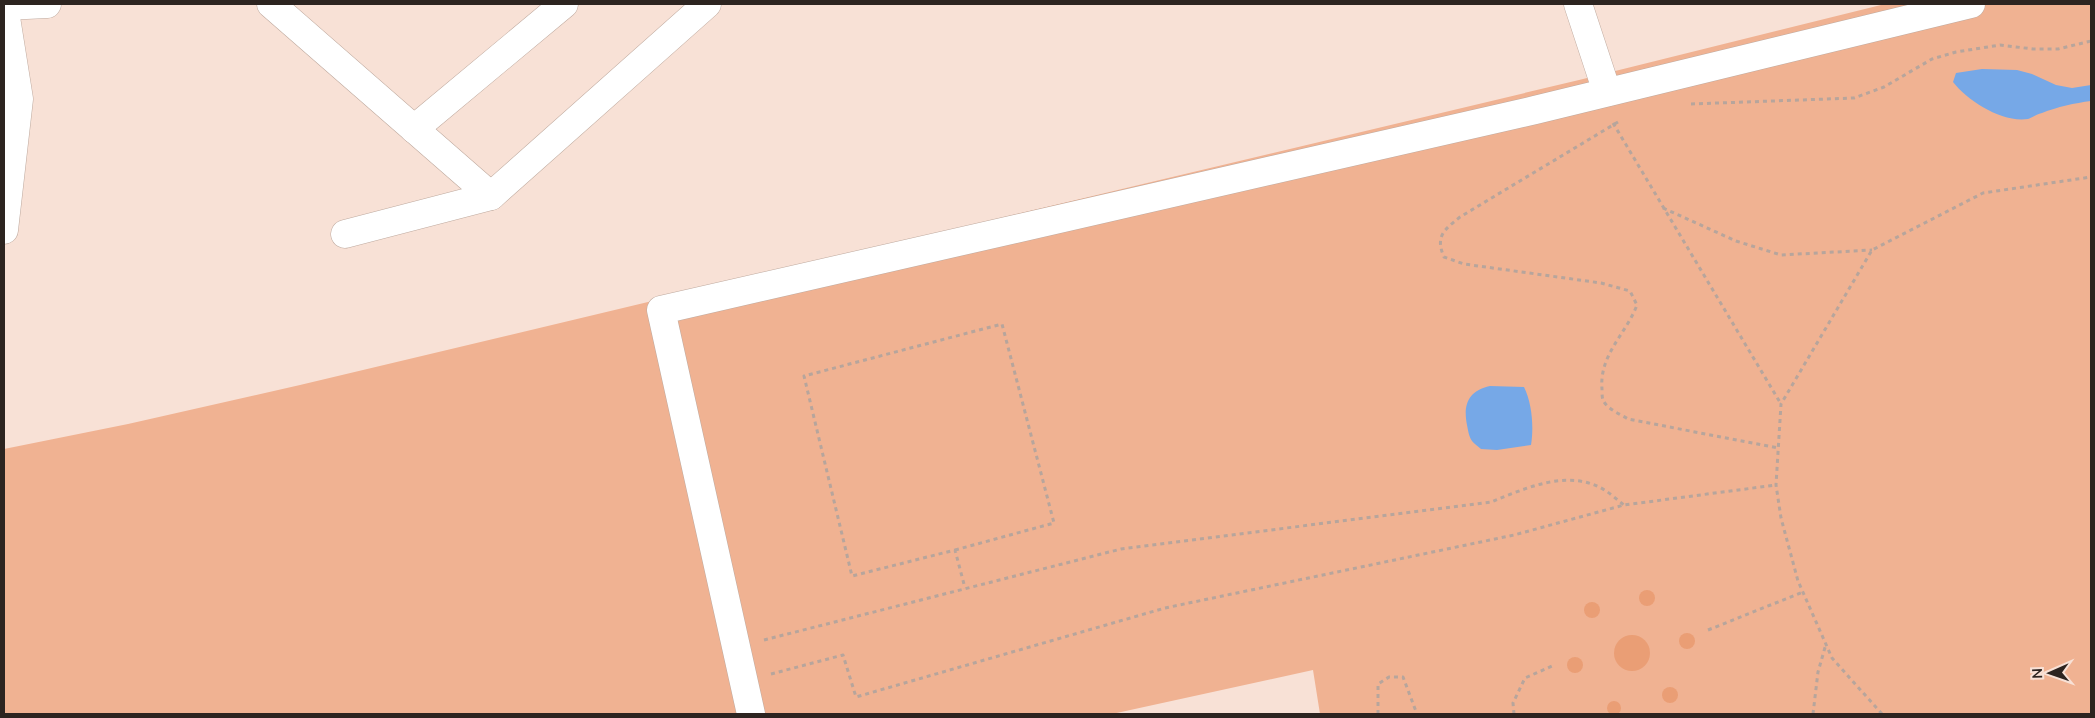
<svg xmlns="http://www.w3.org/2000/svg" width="2095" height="718" font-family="'Nunito Sans',sans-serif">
	<rect width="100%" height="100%" fill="#f8e1d6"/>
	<path fill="#f0b292" d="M 1885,4 L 2091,4 L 2091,714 L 1320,714 L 1313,670 L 1112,714 L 4,714 L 4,449 L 128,424 L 300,385 L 1579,80 Z"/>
	<g fill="#76a8e7">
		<path d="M 1982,69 L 2017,70 L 2032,74 L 2056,85 L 2072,88 L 2091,85 L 2091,101 C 2075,103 2057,107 2042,113 C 2037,114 2032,118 2028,119 C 2002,123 1968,101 1953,82 L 1956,73 Z"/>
		<path d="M 1490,386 L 1524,387 C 1532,403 1534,427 1531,445 L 1497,450 L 1481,449 C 1478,446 1474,444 1472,441 C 1469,437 1468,430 1467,425 C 1463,405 1468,391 1490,386 Z"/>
	</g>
	<g fill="#ea9e75">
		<circle cx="1647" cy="598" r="8"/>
		<circle cx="1592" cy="610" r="8"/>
		<circle cx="1687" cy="641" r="8"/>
		<circle cx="1632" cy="653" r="18"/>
		<circle cx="1575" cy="665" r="8"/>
		<circle cx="1670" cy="695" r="8"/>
		<circle cx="1614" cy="708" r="7"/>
	</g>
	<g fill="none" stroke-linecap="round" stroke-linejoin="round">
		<g stroke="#bfaa9f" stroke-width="29">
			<g id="street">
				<path d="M 271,4 L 491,196 L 345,234"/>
				<path d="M 1578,4 L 1607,92"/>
				<path d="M 4,5 L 19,99 L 4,230"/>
				<path d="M 5,6 L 47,4"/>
				<path d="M 414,129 L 564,4"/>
				<path d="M 491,196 L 707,4"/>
				<path d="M 751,714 L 661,310 L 1535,110 L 1971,4"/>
			</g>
		</g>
		<g stroke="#b7a59c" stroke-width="3" stroke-dasharray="4 4" stroke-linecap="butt">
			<path d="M 1691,104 L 1854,98 L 1884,87 L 1932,59 L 1956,52 L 2000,45 L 2033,49 L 2058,49 L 2091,41"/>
			<path d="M 1618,122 L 1460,217 C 1444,230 1435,236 1444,257 L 1464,264 L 1601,283 L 1630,291 L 1637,305 C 1626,334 1599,355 1602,389 C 1602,392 1602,398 1603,400 C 1607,409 1620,414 1628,419 L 1778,448"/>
			<path d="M 1613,123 L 1781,404"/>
			<path d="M 1663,208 L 1736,241 L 1781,255 L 1872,250"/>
			<path d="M 955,550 L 1054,523 L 1002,324 L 804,376 L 852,576 L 955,550 L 965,588"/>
			<path d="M 1708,630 L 1803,592"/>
			<path d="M 764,640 L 1121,549 L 1491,502 C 1524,489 1564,470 1599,487 C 1608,491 1616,499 1624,505"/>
			<path d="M 771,674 L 843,655 L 856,697 L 1165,608 L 1514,535 L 1624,505 L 1776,485"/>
			<path d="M 1378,714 L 1378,684 L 1389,677 L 1403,677 L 1417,714"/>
			<path d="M 1514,714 L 1513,703 L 1525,678 L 1552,666"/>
			<path d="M 1813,714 L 1818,672 L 1826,644"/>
			<path d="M 1882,714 L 1832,658 L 1798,581 L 1781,518 L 1776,485 L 1781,404 L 1872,250 L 1983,193 L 2091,177"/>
		</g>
		<use href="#street" stroke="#fff" stroke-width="28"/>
	</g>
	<rect width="2095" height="718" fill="none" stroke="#2d2420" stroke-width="10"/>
	<g transform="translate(2050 673) rotate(268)" stroke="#f8e1d6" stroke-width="4" paint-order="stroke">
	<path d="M0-4L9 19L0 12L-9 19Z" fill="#2d2420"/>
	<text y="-8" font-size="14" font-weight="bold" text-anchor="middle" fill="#2d2420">N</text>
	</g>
</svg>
